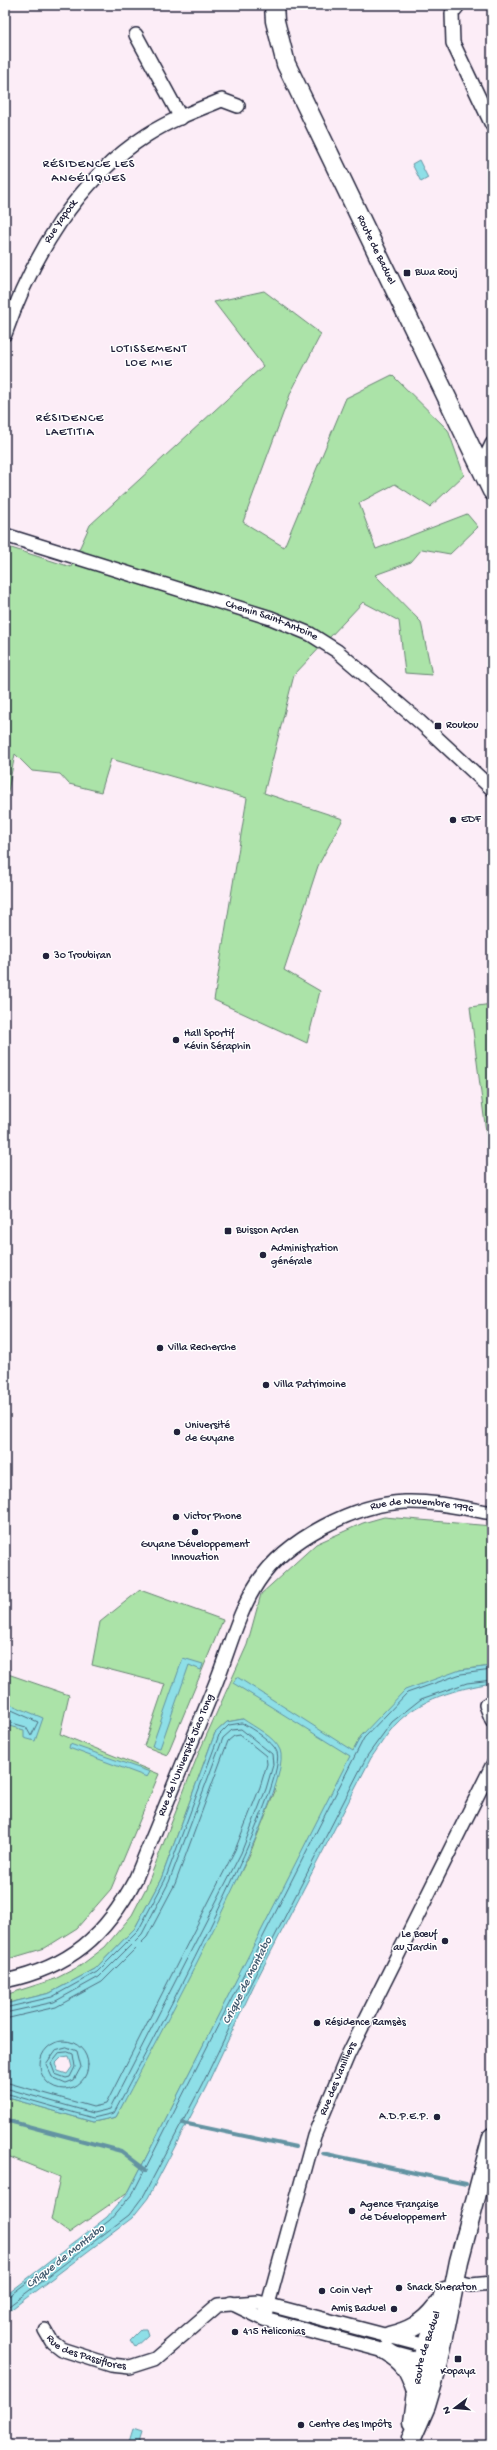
<svg xmlns="http://www.w3.org/2000/svg" width="497" height="2450" font-family="'Gochi Hand',sans-serif">
	<rect width="100%" height="100%" fill="#fcedf7"/>
	<filter id="ink" filterUnits="userSpaceOnUse"><feTurbulence type="fractalNoise" baseFrequency=".025" numOctaves="2"/><feDisplacementMap in="SourceGraphic" scale="8" xChannelSelector="R" yChannelSelector="G"/><feConvolveMatrix kernelMatrix="1 2 1 2 8 2 1 2 1" color-interpolation-filters="sRGB"/></filter>
	<g filter="url(#ink)">
		<g fill="#abe3a8" stroke="#668272">
			<path d="M 264,291 L 321,334 L 291,392 L 243,522 L 284,547 L 346,398 L 392,375 L 448,430 L 464,475 L 430,507 L 395,484 L 359,503 L 376,549 L 467,514 L 478,527 L 450,554 L 422,549 L 411,562 L 375,575 L 421,622 L 432,675 L 405,673 L 399,621 L 363,602 L 294,675 L 264,793 L 343,819 L 318,866 L 284,970 L 320,991 L 307,1043 L 214,1000 L 247,798 L 111,759 L 101,792 L 69,784 L 60,774 L 32,771 L 15,754 L 5,807 L 5,546 L 71,567 L 90,525 L 263,366 L 214,302 Z"/>
			<path d="M 492,1004 L 492,1179 L 470,1007 Z"/>
			<path d="M 384,1517 L 492,1526 L 492,1666 L 460,1670 L 361,1736 L 129,2191 L 69,2233 L 51,2220 L 60,2177 L 5,2155 L 5,2097 L 93,2122 L 116,2117 L 249,1856 L 275,1791 L 243,1719 L 227,1722 L 215,1733 L 161,1879 L 135,1928 L 95,1969 L 50,1993 L 5,2004 L 5,1995 L 55,1979 L 80,1966 L 105,1947 L 132,1915 L 146,1888 L 199,1752 L 247,1645 L 261,1594 L 316,1544 L 363,1523 Z"/>
			<path d="M 140,1590 L 223,1620 L 167,1755 L 144,1746 L 165,1684 L 92,1665 L 100,1622 Z"/>
			<path d="M 5,1673 L 69,1695 L 60,1734 L 159,1774 L 111,1889 L 77,1928 L 45,1948 L 5,1960 Z"/>
		</g>
		<g fill="#8edfe7" stroke="#6393a2" fill-rule="evenodd">
			<path d="M 419,160 L 428,178 L 421,182 L 412,164 Z"/>
			<path d="M 183,1658 L 203,1664 L 201,1670 L 189,1665 L 160,1748 L 152,1746 Z"/>
			<path d="M 492,1666 L 492,1683 C 457,1689 420,1698 395,1725 C 386,1735 379,1747 371,1758 L 254,1985 L 206,2087 L 148,2198 L 132,2218 L 5,2314 L 5,2296 L 107,2217 L 129,2191 L 350,1756 L 233,1683 L 237,1677 L 353,1751 L 361,1736 L 405,1690 L 460,1670 Z"/>
			<path d="M 5,1702 L 43,1718 L 35,1741 L 24,1738 L 24,1730 L 5,1725 Z"/>
			<path d="M 243,1719 C 254,1727 275,1737 280,1750 C 296,1786 142,2068 116,2117 L 93,2122 L 5,2097 L 5,2004 L 50,1993 L 95,1969 L 135,1928 L 161,1879 L 215,1733 L 227,1722 ZM 69,2056 L 72,2067 L 67,2074 L 58,2071 L 55,2064 L 62,2057 Z"/>
			<path d="M 70,1744 L 150,1772 L 147,1777 L 69,1748 Z"/>
			<path d="M 141,2329 L 146,2329 L 148,2335 L 135,2347 L 130,2340 Z"/>
			<path d="M 133,2429 L 142,2432 L 138,2445 L 128,2445 Z"/>
		</g>
		<g fill="none" stroke-linecap="round" stroke-linejoin="round">
			<g stroke="#4d6e80" stroke-width="1">
				<path d="M 5,1707 L 38,1722 L 31,1736 L 26,1727 L 5,1721"/>
				<path d="M 5,2008 L 52,1997 L 97,1972 L 138,1931 L 165,1880 L 219,1735 L 229,1725 L 242,1723 C 252,1729 273,1741 277,1752 C 289,1788 140,2064 114,2113 L 93,2118 L 5,2093"/>
				<path d="M 5,2013 L 54,2002 L 99,1977 L 142,1934 L 169,1882 L 223,1738 L 232,1730 L 241,1729 L 272,1754 L 273,1765 L 266,1789 L 241,1853 L 110,2109 L 93,2113 L 5,2088"/>
				<path d="M 5,2019 L 56,2007 L 102,1982 L 147,1937 L 175,1884 L 228,1741 L 234,1736 L 240,1735 L 266,1756 L 267,1764 L 260,1787 L 235,1850 L 106,2104 L 93,2107 L 5,2082"/>
				<circle cx="64" cy="2065" r="24"/>
				<path d="M 67,2047 L 77,2051 L 81,2067 L 74,2080 L 66,2083 L 52,2077 L 46,2064 L 56,2050 Z"/>
				<path d="M 68,2052 L 73,2054 L 75,2067 L 70,2077 L 66,2078 L 55,2074 L 51,2063 L 59,2053 Z"/>
				<path d="M 5,2299 L 110,2220 L 133,2193 L 364,1738 L 407,1693 L 461,1674 L 492,1670"/>
				<path d="M 5,2309 L 129,2215 L 144,2195 L 202,2085 L 251,1983 L 367,1756 L 392,1722 L 421,1699 L 467,1683 L 492,1680"/>
			</g>
			<g stroke="#6393a2" stroke-width="4">
				<path d="M 5,2120 L 121,2151 L 146,2170"/>
				<path d="M 183,2123 L 296,2147"/>
				<path d="M 322,2153 L 466,2184"/>
			</g>
			<g stroke="#22223b" stroke-width="16">
				<g id="minor">
					<path d="M 457,7 L 452,13 L 453,43 L 492,125"/>
					<path d="M 136,35 L 181,118"/>
					<path id="s1" d="M 5,334 C 32,257 77,180 147,135 C 170,120 197,110 222,100 L 238,106"/>
					<path d="M 481,467 L 492,444"/>
					<path id="s2" d="M 5,535 L 271,618 L 310,634 L 337,651 L 420,722 L 492,789"/>
					<path d="M 486,1705 L 492,1720"/>
					<path id="s3" d="M 5,1981 C 70,1967 106,1936 136,1878 C 162,1813 189,1749 215,1685 C 229,1651 238,1612 258,1582 C 286,1539 355,1504 405,1502 C 434,1501 463,1508 492,1513"/>
					<path d="M 455,2281 L 471,2285 L 492,2283"/>
					<path d="M 231,2303 L 264,2319 L 430,2363"/>
					<path id="s4" d="M 264,2319 L 314,2136 L 348,2055 L 492,1766"/>
					<path id="s5" d="M 45,2330 L 52,2342 L 61,2349 L 111,2365 L 130,2367 L 155,2359 L 218,2305 L 258,2302 L 434,2348"/>
				</g>
			</g>
			<g stroke="#22223b" stroke-width="21">
				<g id="secondary">
					<path id="s6" d="M 274,5 L 275,21 L 286,64 L 492,491"/>
					<path d="M 389,2336 C 409,2331 423,2324 436,2307"/>
					<path d="M 386,2351 C 404,2362 408,2369 415,2389"/>
					<path id="s7" d="M 413,2422 L 421,2361 L 445,2291"/>
					<path d="M 412,2438 L 426,2406 L 438,2366 L 459,2261 L 492,2137"/>
				</g>
			</g>
			<use href="#minor" stroke="#fff" stroke-width="13"/>
			<use href="#secondary" stroke="#fff" stroke-width="18"/>
		</g>
	</g>
	<g fill="#22223b" stroke="#fff" stroke-width="1.5">
		<rect x="403" y="269" width="8" height="8" rx="2"/>
		<rect x="434" y="722" width="8" height="8" rx="2"/>
		<circle cx="453" cy="820" r="4"/>
		<circle cx="46" cy="956" r="4"/>
		<circle cx="176" cy="1040" r="4"/>
		<rect x="224" y="1227" width="8" height="8" rx="2"/>
		<circle cx="263" cy="1255" r="4"/>
		<circle cx="160" cy="1348" r="4"/>
		<circle cx="266" cy="1385" r="4"/>
		<circle cx="177" cy="1432" r="4"/>
		<circle cx="176" cy="1517" r="4"/>
		<circle cx="195" cy="1532" r="4"/>
		<circle cx="445" cy="1941" r="4"/>
		<circle cx="317" cy="2023" r="4"/>
		<circle cx="437" cy="2117" r="4"/>
		<circle cx="352" cy="2211" r="4"/>
		<circle cx="399" cy="2288" r="4"/>
		<circle cx="322" cy="2291" r="4"/>
		<circle cx="394" cy="2309" r="4"/>
		<circle cx="235" cy="2332" r="4"/>
		<rect x="454" y="2355" width="8" height="8" rx="2"/>
		<circle cx="301" cy="2425" r="4"/>
	</g>
	<g text-anchor="middle" dominant-baseline="central" stroke-width="3" stroke-linejoin="round" paint-order="stroke">
		<g font-size="11" fill="#22223b" stroke="#fff">
			<text stroke="none"><textPath href="#s1" startOffset="126">Rue Yapock</textPath></text>
			<text stroke="none"><textPath href="#s6" startOffset="267">Route de Baduel</textPath></text>
			<text stroke="none"><textPath href="#s2" startOffset="280">Chemin Saint-Antoine</textPath></text>
			<text stroke="none"><textPath href="#s3" startOffset="683">Rue de Novembre 1996</textPath></text>
			<text stroke="none"><textPath href="#s3" startOffset="306">Rue de l'Université Jiao Tong</textPath></text>
			<text stroke="none"><textPath href="#s4" startOffset="252">Rue des Vanilliers</textPath></text>
			<text stroke="none"><textPath href="#s7" startOffset="76">Route de Baduel</textPath></text>
			<text stroke="none"><textPath href="#s5" startOffset="50">Rue des Passiflores</textPath></text>
		</g>
		<g font-size="11" fill="#22223b" stroke="#fff" text-anchor="start">
			<text x="415" y="273">Bwa Rouj</text>
			<text x="446" y="726">Roukou</text>
			<text x="461" y="820">EDF</text>
			<text x="54" y="956">30 Troubiran</text>
			<text x="184" y="1034">Hall Sportif<tspan x="184" dy="13">Kévin Séraphin</tspan></text>
			<text x="236" y="1231">Buisson Arden</text>
			<text x="271" y="1249">Administration<tspan x="271" dy="13">générale</tspan></text>
			<text x="168" y="1348">Villa Recherche</text>
			<text x="274" y="1385">Villa Patrimoine</text>
			<text x="185" y="1426">Université<tspan x="185" dy="13">de Guyane</tspan></text>
			<text x="184" y="1517">Victor Phone</text>
			<text x="195" y="1545" text-anchor="middle">Guyane Développement<tspan x="195" dy="13">Innovation</tspan></text>
			<text x="437" y="1935" text-anchor="end">Le Bœuf<tspan x="437" dy="13">au Jardin</tspan></text>
			<text x="325" y="2023">Résidence Ramsès</text>
			<text x="429" y="2117" text-anchor="end">A.D.P.E.P.</text>
			<text x="360" y="2205">Agence Française<tspan x="360" dy="13">de Développement</tspan></text>
			<text x="407" y="2288">Snack Sheraton</text>
			<text x="330" y="2291">Coin Vert</text>
			<text x="386" y="2309" text-anchor="end">Amis Baduel</text>
			<text x="243" y="2332">415 Heliconias</text>
			<text x="458" y="2372" text-anchor="middle">Kopaya</text>
			<text x="309" y="2425">Centre des Impôts</text>
		</g>
		<g font-size="12" letter-spacing="1" fill="#22223b" stroke="#fff">
			<text x="89" y="165">RÉSIDENCE LES<tspan x="89" dy="14">ANGÉLIQUES</tspan></text>
			<text x="149" y="350">LOTISSEMENT<tspan x="149" dy="14">LOE MIE</tspan></text>
			<text x="70" y="419">RÉSIDENCE<tspan x="70" dy="14">LAETITIA</tspan></text>
		</g>
		<g font-size="12" font-style="italic" fill="#425b6f" stroke="#fff">
			<text transform="translate(248 1981) rotate(-63)">Crique de Montabo</text>
			<text transform="translate(66 2257) rotate(-38)">Crique de Montabo</text>
		</g>
	</g>
	<rect width="497" height="2450" fill="none" stroke="#fff" stroke-width="20"/>
	<rect x="10" y="10" width="477" height="2430" fill="none" stroke="#22223b" stroke-width="1.5" filter="url(#ink)"/>
	<g transform="translate(455 2408) rotate(254)" stroke="#ffffff" stroke-width="3" paint-order="stroke">
	<path d="M0-3L7 15L0 10L-7 15Z" fill="#22223b"/>
	<text y="-6" font-size="11" font-weight="bold" text-anchor="middle" fill="#22223b">N</text>
	</g>
</svg>
